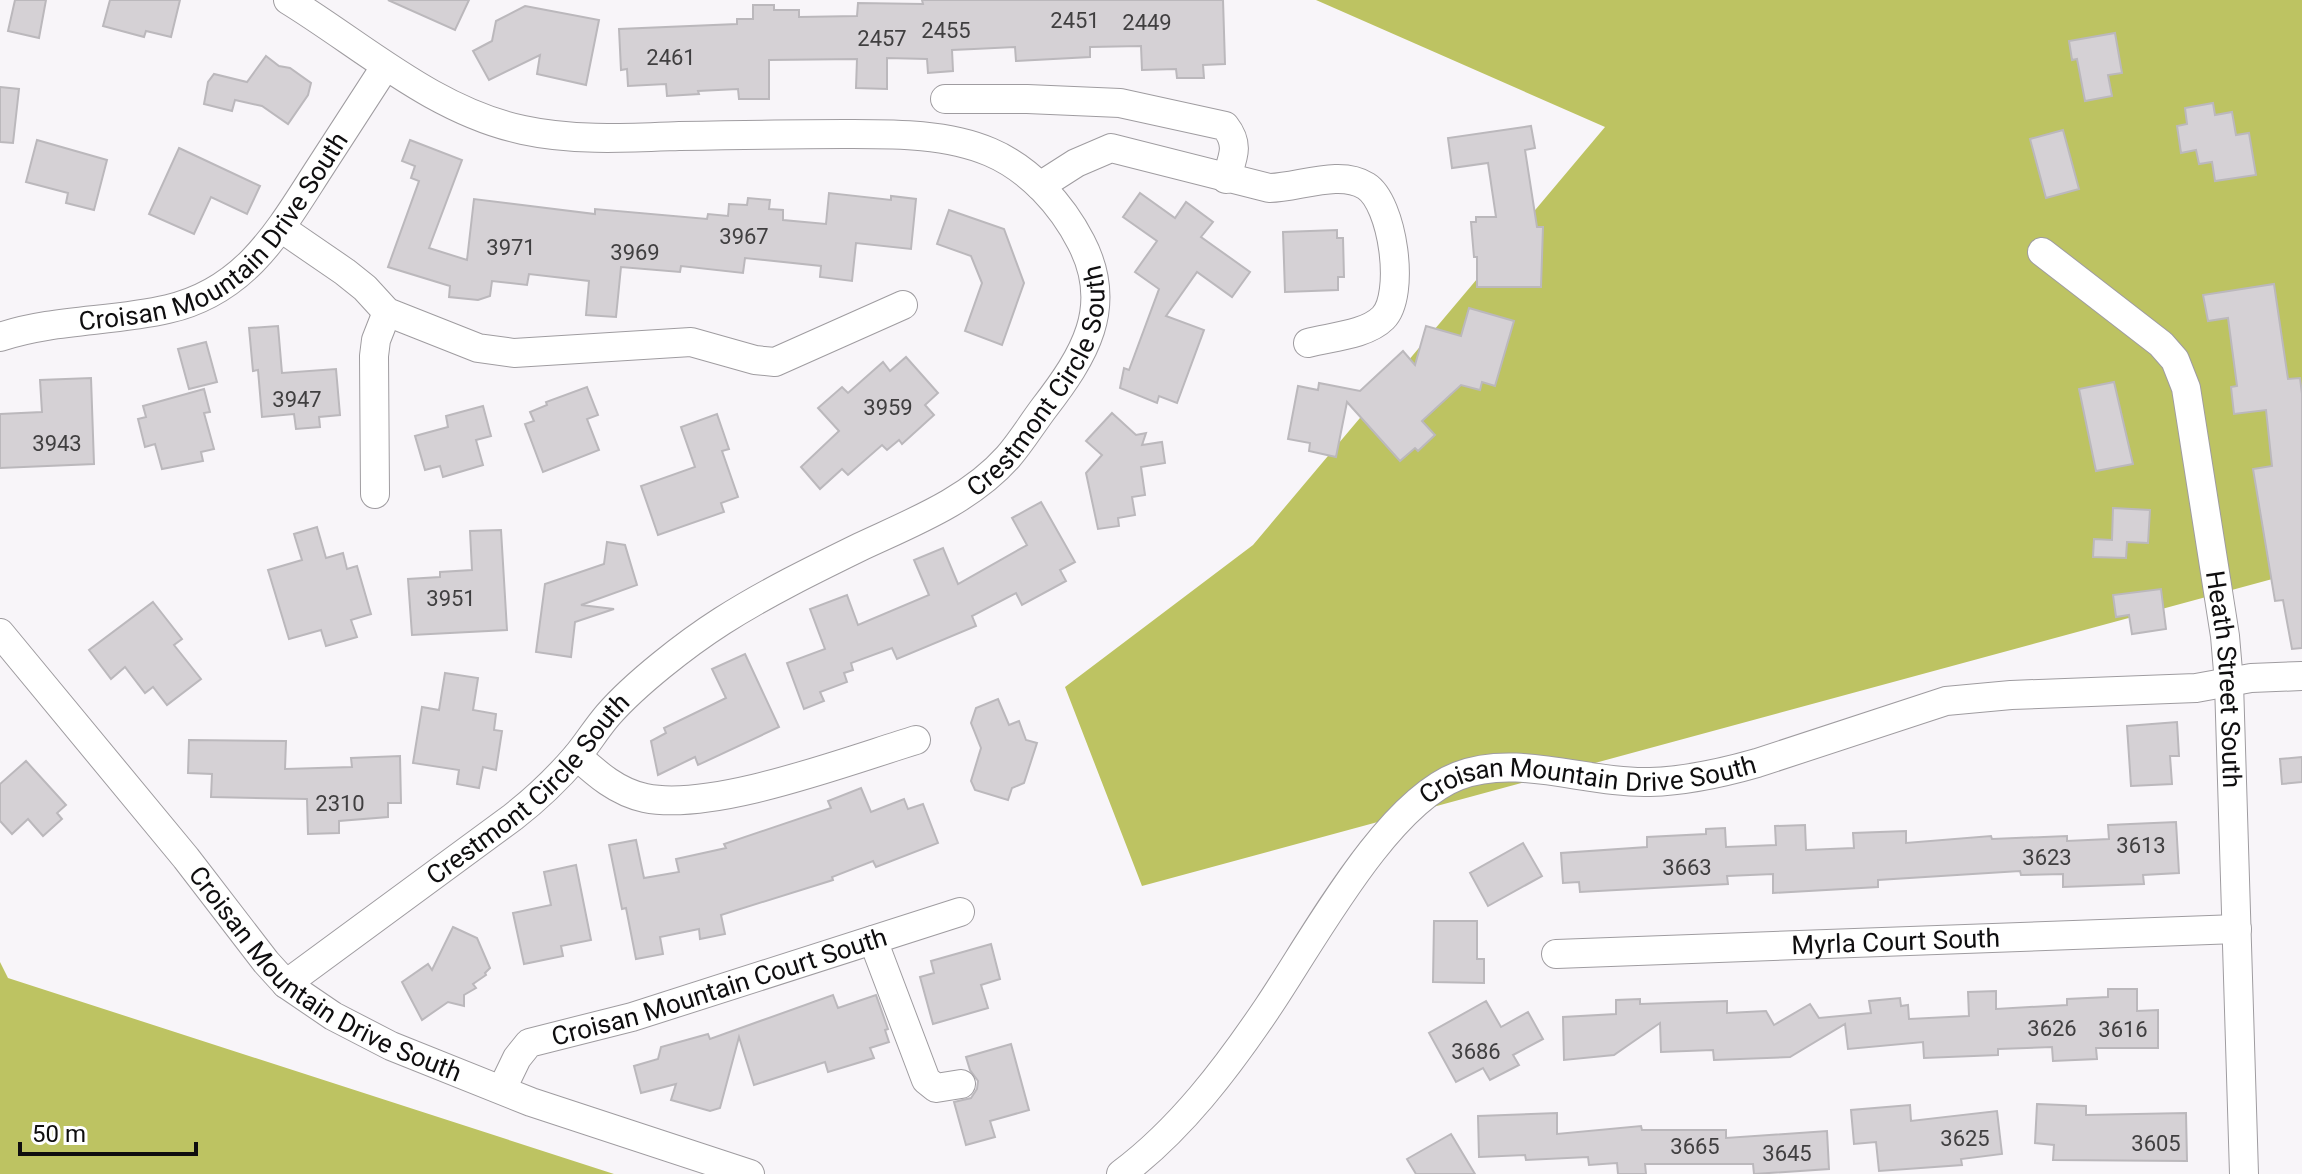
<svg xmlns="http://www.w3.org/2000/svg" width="2302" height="1174" font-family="Roboto,sans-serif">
	<rect width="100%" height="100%" fill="#f8f5f9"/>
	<g fill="#bdc362">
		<path d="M 1316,0 L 2302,0 L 2302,571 L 1142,886 L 1065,687 L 1253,545 L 1605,127 Z"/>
		<path d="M 0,962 L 8,978 L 614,1174 L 0,1174 Z"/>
	</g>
	<g fill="#d5d1d5" stroke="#bbb8bc" stroke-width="2">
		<path d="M 15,0 L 46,0 L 39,38 L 8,31 Z"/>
		<path d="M 110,0 L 180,0 L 171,37 L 146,31 L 144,37 L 103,26 Z"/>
		<path d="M 388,0 L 469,0 L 455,30 Z"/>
		<path d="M 922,0 L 1223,0 L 1225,64 L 1203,65 L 1204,78 L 1177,78 L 1176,69 L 1142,70 L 1141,46 L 1090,47 L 1090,57 L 1016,61 L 1015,47 L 974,49 L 952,50 L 953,71 L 928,73 L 927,59 L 887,58 L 887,89 L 856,88 L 857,59 L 769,60 L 769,99 L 739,99 L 738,89 L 698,91 L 699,94 L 667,96 L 666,84 L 628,86 L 627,69 L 621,70 L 619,29 L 737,24 L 737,19 L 753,19 L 753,5 L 774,5 L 774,10 L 799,10 L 799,17 L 857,16 L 858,3 L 923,4 Z"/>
		<path d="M 525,6 L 599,20 L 586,85 L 537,74 L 540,55 L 489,80 L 473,51 L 492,41 L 496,21 Z"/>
		<path d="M 2115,33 L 2122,73 L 2108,75 L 2112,96 L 2085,101 L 2077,59 L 2072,60 L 2069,41 Z"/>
		<path d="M 266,56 L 279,66 L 290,68 L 311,83 L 308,95 L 288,124 L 262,106 L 235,100 L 232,111 L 204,104 L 208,82 L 214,74 L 247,82 Z"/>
		<path d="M 0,87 L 19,89 L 13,143 L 0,142 Z"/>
		<path d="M 2213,103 L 2215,115 L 2232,112 L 2236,135 L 2249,133 L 2256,175 L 2215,181 L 2212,162 L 2199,164 L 2196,150 L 2181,153 L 2177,126 L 2187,124 L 2185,108 Z"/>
		<path d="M 1531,126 L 1535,148 L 1525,150 L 1537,227 L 1543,227 L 1541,287 L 1477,287 L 1477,257 L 1474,257 L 1471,222 L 1476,222 L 1476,217 L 1496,217 L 1488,163 L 1452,168 L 1448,138 Z"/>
		<path d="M 2063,130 L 2079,189 L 2046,198 L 2030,139 Z"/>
		<path d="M 37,140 L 107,160 L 94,210 L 66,203 L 68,193 L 26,182 Z"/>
		<path d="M 410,140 L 462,160 L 429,248 L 467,260 L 474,199 L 595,214 L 595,209 L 707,219 L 708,214 L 728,216 L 729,204 L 747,205 L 748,198 L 770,200 L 769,209 L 783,210 L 783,220 L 826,224 L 829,193 L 891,200 L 891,196 L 916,199 L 911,249 L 856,243 L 852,281 L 820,277 L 821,266 L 745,258 L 743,273 L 681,266 L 680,272 L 621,267 L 616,317 L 586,315 L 589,281 L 529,274 L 527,285 L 492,281 L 490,296 L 478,300 L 449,297 L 450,286 L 388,267 L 419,181 L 411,178 L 415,166 L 402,161 Z"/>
		<path d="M 179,148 L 260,186 L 247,214 L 211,197 L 194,234 L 149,214 Z"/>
		<path d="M 1140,193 L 1175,218 L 1186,202 L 1213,222 L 1201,237 L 1250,272 L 1232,297 L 1197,272 L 1166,316 L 1204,330 L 1177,403 L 1159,396 L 1157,403 L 1120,388 L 1124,368 L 1129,370 L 1159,289 L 1135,272 L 1157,241 L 1123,217 Z"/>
		<path d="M 949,210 L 1004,229 L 1024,283 L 1002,345 L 965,331 L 982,283 L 971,256 L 937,244 Z"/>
		<path d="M 1337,230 L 1337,238 L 1343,238 L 1344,277 L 1338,277 L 1338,290 L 1285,292 L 1283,232 Z"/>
		<path d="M 2274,284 L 2288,379 L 2300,378 L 2302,394 L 2302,648 L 2292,649 L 2283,600 L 2275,601 L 2253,469 L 2272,466 L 2266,410 L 2234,414 L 2231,387 L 2237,386 L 2228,318 L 2208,321 L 2203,295 Z"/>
		<path d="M 1469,308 L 1514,321 L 1495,386 L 1482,382 L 1480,390 L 1461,385 L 1422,421 L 1435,435 L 1418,451 L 1415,448 L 1400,461 L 1347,402 L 1336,457 L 1309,451 L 1310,443 L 1288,439 L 1298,386 L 1318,390 L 1319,383 L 1360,391 L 1403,351 L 1415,365 L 1426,326 L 1461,336 Z"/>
		<path d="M 278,326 L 282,373 L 336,369 L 340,415 L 319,417 L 320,427 L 296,429 L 294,414 L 262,417 L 258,370 L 253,371 L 249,328 Z"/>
		<path d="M 206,342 L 217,382 L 189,389 L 178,349 Z"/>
		<path d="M 906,357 L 938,393 L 925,405 L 934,415 L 902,444 L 899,440 L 887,450 L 882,445 L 848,475 L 842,469 L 820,489 L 801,467 L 839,431 L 818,408 L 842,387 L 848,393 L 883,362 L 890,371 Z"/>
		<path d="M 91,378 L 94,464 L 0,468 L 0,414 L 42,412 L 40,380 Z"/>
		<path d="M 2114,382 L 2133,464 L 2096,471 L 2079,389 Z"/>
		<path d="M 587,387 L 598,415 L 587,419 L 599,450 L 543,472 L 525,424 L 534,421 L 530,412 L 547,405 L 546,402 Z"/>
		<path d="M 204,389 L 210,412 L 204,413 L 214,449 L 201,452 L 203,461 L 162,469 L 155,444 L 145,447 L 138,419 L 146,417 L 143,406 Z"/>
		<path d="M 483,406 L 491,436 L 476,440 L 483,465 L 443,477 L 440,466 L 425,470 L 415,436 L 448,427 L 446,416 Z"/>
		<path d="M 1112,413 L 1136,435 L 1146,433 L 1142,445 L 1162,442 L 1165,463 L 1141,467 L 1145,495 L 1132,497 L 1135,515 L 1118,518 L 1119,526 L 1098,529 L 1086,473 L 1102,455 L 1086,441 Z"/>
		<path d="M 717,414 L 729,449 L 722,451 L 738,497 L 721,503 L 724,512 L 658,535 L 641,486 L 695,467 L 681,427 Z"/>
		<path d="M 1041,502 L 1075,562 L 1060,570 L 1066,581 L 1022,605 L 1016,593 L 972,616 L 976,626 L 897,659 L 892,648 L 851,663 L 853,670 L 844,673 L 847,682 L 820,692 L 824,701 L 804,709 L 787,663 L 825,649 L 810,609 L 847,595 L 858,625 L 929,595 L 914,560 L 943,548 L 958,584 L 1027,545 L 1012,518 Z"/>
		<path d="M 2113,508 L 2150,510 L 2148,543 L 2127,542 L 2126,558 L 2093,557 L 2094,539 L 2112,540 Z"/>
		<path d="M 317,527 L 326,558 L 343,553 L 347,569 L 357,566 L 371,614 L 351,620 L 357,637 L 326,646 L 321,630 L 289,639 L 268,570 L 302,560 L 294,534 Z"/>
		<path d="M 501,530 L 507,630 L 412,635 L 408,579 L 440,577 L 440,572 L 472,570 L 470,531 Z"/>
		<path d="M 607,542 L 625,545 L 637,585 L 581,605 L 614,609 L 575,622 L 571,657 L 536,652 L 545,584 L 604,564 Z"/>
		<path d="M 2161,589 L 2166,629 L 2132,634 L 2129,615 L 2116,617 L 2113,595 Z"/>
		<path d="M 153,602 L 182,639 L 174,645 L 201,679 L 167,705 L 153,687 L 145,693 L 125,667 L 111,679 L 89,650 Z"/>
		<path d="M 745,654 L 779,727 L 698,765 L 695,757 L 658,775 L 651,741 L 666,733 L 664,728 L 726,698 L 712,669 Z"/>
		<path d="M 445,673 L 478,678 L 473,710 L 496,714 L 494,730 L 502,731 L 496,770 L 483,767 L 479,788 L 457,784 L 459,770 L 413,763 L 422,707 L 439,710 Z"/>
		<path d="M 998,699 L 1009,725 L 1019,721 L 1026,740 L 1037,743 L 1024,783 L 1012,788 L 1008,800 L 975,790 L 971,781 L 981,748 L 971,723 L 976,708 Z"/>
		<path d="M 2177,722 L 2179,756 L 2170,756 L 2172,784 L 2131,786 L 2127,726 Z"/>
		<path d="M 189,740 L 286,741 L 285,769 L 352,767 L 351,758 L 400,756 L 401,803 L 388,803 L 388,817 L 339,821 L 339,833 L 308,834 L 307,799 L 211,797 L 212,774 L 188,773 Z"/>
		<path d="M 2302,757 L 2302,782 L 2282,784 L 2280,759 Z"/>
		<path d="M 26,761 L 66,805 L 57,813 L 62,819 L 43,836 L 28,819 L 12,834 L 0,821 L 0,784 Z"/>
		<path d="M 861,788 L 871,812 L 904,799 L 908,809 L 923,804 L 938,843 L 876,867 L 873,861 L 832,877 L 833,880 L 721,915 L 725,934 L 700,939 L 699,929 L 660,937 L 663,954 L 636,959 L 626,908 L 622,909 L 609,845 L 636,840 L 644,878 L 679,872 L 676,859 L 726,848 L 724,844 L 831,808 L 828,801 Z"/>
		<path d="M 2176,822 L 2179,873 L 2143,875 L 2144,884 L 2063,887 L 2063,874 L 2021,875 L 2020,871 L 1878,880 L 1878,887 L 1773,893 L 1773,874 L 1727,876 L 1728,884 L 1580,892 L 1579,882 L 1563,883 L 1561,853 L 1647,847 L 1647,837 L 1706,834 L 1706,829 L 1725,828 L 1726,847 L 1776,845 L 1775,826 L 1805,825 L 1806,850 L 1854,848 L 1853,833 L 1906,831 L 1906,843 L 1991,836 L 1992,839 L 2067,836 L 2067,841 L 2109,839 L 2108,825 Z"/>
		<path d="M 1523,843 L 1542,876 L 1488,906 L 1470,873 Z"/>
		<path d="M 576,865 L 591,940 L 561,946 L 563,956 L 524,964 L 513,913 L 551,905 L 544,872 Z"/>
		<path d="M 1434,921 L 1477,921 L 1477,959 L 1484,959 L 1484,983 L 1433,982 Z"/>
		<path d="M 453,927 L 477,938 L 490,968 L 485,973 L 486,975 L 473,984 L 476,988 L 464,995 L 464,1006 L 448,1002 L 422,1020 L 402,982 L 428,964 L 432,970 Z"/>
		<path d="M 991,944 L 1000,979 L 981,985 L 988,1008 L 933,1024 L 920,977 L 934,973 L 931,961 Z"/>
		<path d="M 2108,989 L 2137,989 L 2137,1011 L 2158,1010 L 2158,1048 L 2096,1048 L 2097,1059 L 2053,1061 L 2052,1047 L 1998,1049 L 1998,1055 L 1924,1058 L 1923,1042 L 1848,1049 L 1845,1024 L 1790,1057 L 1714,1060 L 1713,1050 L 1661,1052 L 1660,1023 L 1614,1055 L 1564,1060 L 1563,1017 L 1616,1014 L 1616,1000 L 1640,999 L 1640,1004 L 1727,1001 L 1727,1013 L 1766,1011 L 1774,1025 L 1810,1004 L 1819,1018 L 1871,1013 L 1869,1001 L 1900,998 L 1901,1006 L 1908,1005 L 1909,1019 L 1969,1016 L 1968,992 L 1996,991 L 1996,1009 L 2067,1005 L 2067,999 L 2108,997 Z"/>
		<path d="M 833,995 L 838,1008 L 876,995 L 888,1029 L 885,1030 L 889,1042 L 870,1048 L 874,1058 L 828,1072 L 825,1062 L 754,1085 L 739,1037 L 720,1108 L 710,1111 L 671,1100 L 676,1084 L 641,1093 L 634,1066 L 658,1059 L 661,1047 L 708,1034 L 710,1039 Z"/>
		<path d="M 1486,1001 L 1501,1027 L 1528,1012 L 1543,1039 L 1513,1055 L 1519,1065 L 1490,1080 L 1483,1068 L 1456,1082 L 1429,1033 Z"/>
		<path d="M 1011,1044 L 1029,1110 L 990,1121 L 995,1137 L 966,1145 L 954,1102 L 971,1098 L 977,1089 L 978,1081 L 970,1070 L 966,1057 Z"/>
		<path d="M 2037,1104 L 2086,1106 L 2086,1115 L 2186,1113 L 2187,1161 L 2053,1160 L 2054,1145 L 2035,1143 Z"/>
		<path d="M 1910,1105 L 1911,1121 L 1997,1111 L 2002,1154 L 1961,1159 L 1962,1165 L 1879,1171 L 1876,1142 L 1854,1144 L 1851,1110 Z"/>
		<path d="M 1557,1113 L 1557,1134 L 1641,1126 L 1642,1130 L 1726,1130 L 1726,1138 L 1827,1131 L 1829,1169 L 1754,1174 L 1753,1164 L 1645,1164 L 1646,1174 L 1618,1174 L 1617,1163 L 1589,1165 L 1588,1157 L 1526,1160 L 1525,1155 L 1479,1157 L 1478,1116 Z"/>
		<path d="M 1451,1134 L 1475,1174 L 1416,1174 L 1407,1159 Z"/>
	</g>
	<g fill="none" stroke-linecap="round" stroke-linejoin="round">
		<g stroke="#9f9ca0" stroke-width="30">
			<g id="minor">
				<path d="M 945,99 L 1027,99 L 1120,103 L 1225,126 C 1240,145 1233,157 1226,179"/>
				<path d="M 1040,186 L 1076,163 L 1111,148 L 1269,188 C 1297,188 1340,169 1366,186 C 1393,203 1406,295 1383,318 C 1366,335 1330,337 1308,343"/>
				<path d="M 281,228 L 345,272 L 365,288 L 387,312 L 478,348 L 514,353 L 691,342 L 755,360 L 775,362 L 903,305"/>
				<path id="s1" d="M 2042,252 L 2161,344 L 2175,360 L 2186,388 L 2225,636 L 2229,683 L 2244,1174"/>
				<path id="s2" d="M 0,337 C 54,319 113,322 168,309 C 246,291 279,231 319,169 C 341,135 363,101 385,67"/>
				<path d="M 375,494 L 374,356 L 376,340 L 387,312"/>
				<path id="s3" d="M 0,633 L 186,858 L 266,962 L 286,984 L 333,1016 L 391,1046 L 531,1102 L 750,1174"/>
				<path d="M 577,756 C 597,774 617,792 645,798 C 713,812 847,761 916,740"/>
				<path d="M 873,940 L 926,1080 L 936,1088 L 961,1084"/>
				<path id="s4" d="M 1556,954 L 2237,929"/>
				<path id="s5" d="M 286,984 L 513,817 C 536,799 557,779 576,757 C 587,744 596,729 608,715 C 635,684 686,644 722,621 C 766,593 813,570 860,547 C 911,523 969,501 1008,457 C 1021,442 1032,424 1044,408 C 1084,356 1115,307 1081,242 C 1062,205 1030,169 990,152 C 946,133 892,134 844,134 C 789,134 734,135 679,136 C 627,138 573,141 523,130 C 434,111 363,46 288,0"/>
				<path id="s6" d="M 502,1089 L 517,1058 L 529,1043 L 632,1017 L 960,912"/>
				<path id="s7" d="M 1121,1174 C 1180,1130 1227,1068 1268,1007 C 1312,942 1385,804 1458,776 C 1517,753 1588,784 1650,782 C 1685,781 1722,773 1757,763 L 1946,701 L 2011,695 L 2196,688 L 2251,678 L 2302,676"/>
			</g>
		</g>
		<use href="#minor" stroke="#fff" stroke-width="28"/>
	</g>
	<g text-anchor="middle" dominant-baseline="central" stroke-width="8" stroke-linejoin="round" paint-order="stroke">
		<g font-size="22" fill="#403f40">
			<text x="1075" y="20">2451</text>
			<text x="1147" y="22">2449</text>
			<text x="946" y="30">2455</text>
			<text x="882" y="38">2457</text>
			<text x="671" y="57">2461</text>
			<text x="744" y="236">3967</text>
			<text x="511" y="247">3971</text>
			<text x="635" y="252">3969</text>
			<text x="297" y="399">3947</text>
			<text x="888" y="407">3959</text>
			<text x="57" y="443">3943</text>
			<text x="451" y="598">3951</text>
			<text x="340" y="803">2310</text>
			<text x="2141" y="845">3613</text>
			<text x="2047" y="857">3623</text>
			<text x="1687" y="867">3663</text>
			<text x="2052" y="1028">3626</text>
			<text x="2123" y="1029">3616</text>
			<text x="1476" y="1051">3686</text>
			<text x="1965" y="1138">3625</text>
			<text x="2156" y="1143">3605</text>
			<text x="1695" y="1146">3665</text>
			<text x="1787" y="1153">3645</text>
		</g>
		<g font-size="26" fill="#0f0e0f" stroke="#fff">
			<text stroke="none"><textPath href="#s2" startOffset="252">Croisan Mountain Drive South</textPath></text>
			<text stroke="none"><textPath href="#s5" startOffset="984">Crestmont Circle South</textPath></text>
			<text stroke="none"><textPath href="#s1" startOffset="496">Heath Street South</textPath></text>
			<text stroke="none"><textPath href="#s7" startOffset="656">Croisan Mountain Drive South</textPath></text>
			<text stroke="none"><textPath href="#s5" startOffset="312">Crestmont Circle South</textPath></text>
			<text stroke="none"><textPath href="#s4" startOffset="340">Myrla Court South</textPath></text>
			<text stroke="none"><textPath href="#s3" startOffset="478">Croisan Mountain Drive South</textPath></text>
			<text stroke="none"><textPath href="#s6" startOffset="252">Croisan Mountain Court South</textPath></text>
		</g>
	</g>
	<path d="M20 1142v12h176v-12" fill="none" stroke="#0f0e0f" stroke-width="4"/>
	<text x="32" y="1142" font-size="24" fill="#0f0e0f" stroke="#ffffff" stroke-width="6" paint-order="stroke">50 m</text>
</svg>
